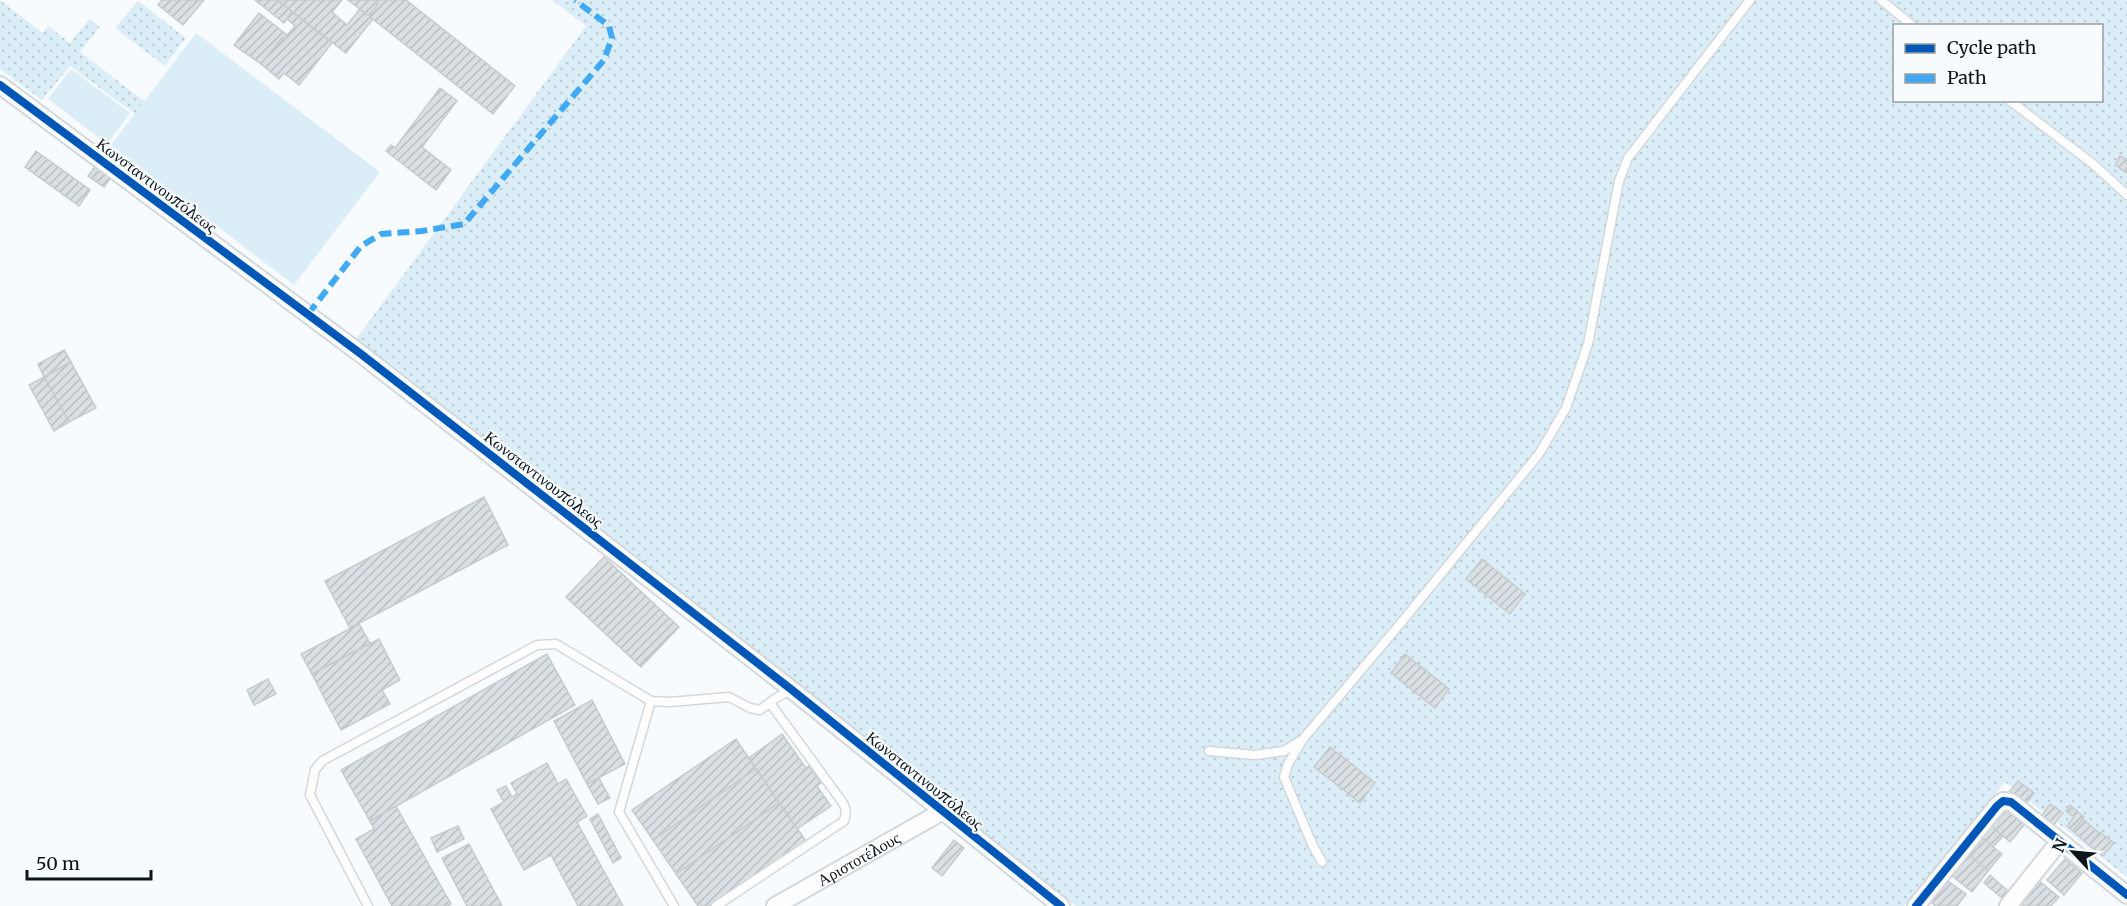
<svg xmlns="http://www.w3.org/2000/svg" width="2127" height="906" font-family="Merriweather,serif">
	<defs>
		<pattern id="grass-dots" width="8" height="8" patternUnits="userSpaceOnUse" patternTransform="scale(1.5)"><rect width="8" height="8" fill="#dbeef8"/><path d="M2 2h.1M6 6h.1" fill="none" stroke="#bbcbd4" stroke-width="1.8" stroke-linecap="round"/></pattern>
		<pattern id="building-hatch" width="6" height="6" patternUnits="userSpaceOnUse" patternTransform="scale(1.5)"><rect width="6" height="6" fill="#d9dfe2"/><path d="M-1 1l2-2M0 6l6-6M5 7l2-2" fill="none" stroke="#b9bec1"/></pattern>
	</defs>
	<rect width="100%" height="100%" fill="#f8fbfd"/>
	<g fill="url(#grass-dots)" fill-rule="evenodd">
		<path d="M 0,0 L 43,33 L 48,26 L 70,43 L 89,19 L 100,27 L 80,52 L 144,101 L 135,114 L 70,66 L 42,100 L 0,69 Z"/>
		<path d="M 552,0 L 2127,0 L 2127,877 L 2005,782 L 1904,906 L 1076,906 L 354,342 L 586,26 ZM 1894,26 L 2102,26 L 2102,100 L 1894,100 Z"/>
		<path d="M 138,1 L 186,38 L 165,66 L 115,28 Z"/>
	</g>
	<g fill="#dbeef8">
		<path d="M 196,33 L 380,172 L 294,285 L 111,145 Z"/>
		<path d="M 71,69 L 130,113 L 107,144 L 48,99 Z"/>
	</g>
	<g fill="url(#building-hatch)" stroke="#c6cbce" stroke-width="1.5">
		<path d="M 162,0 L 204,0 L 183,25 L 158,5 Z"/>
		<path d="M 255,0 L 277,0 L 292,12 L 284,23 Z"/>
		<path d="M 277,0 L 342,0 L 332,12 L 347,25 L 360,9 L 373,19 L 346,53 Z"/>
		<path d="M 348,0 L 374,0 L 378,4 L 369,16 Z"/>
		<path d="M 406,0 L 515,86 L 493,114 L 369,16 L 378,4 L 374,0 Z"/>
		<path d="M 292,12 L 332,43 L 299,85 L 284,73 L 279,79 L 261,64 L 282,38 L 284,39 L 295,26 L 287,19 Z"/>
		<path d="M 259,13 L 287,35 L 284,39 L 282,38 L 261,64 L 234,45 Z"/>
		<path d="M 440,88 L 457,101 L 422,147 L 451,170 L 436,190 L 386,151 L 391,145 L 395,148 Z"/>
		<path d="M 36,151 L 90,190 L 79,206 L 25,167 Z"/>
		<path d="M 2120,156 L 2127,160 L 2127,173 L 2115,165 Z"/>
		<path d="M 96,165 L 112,176 L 104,187 L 88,176 Z"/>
		<path d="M 64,350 L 71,362 L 44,377 L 38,364 Z"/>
		<path d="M 71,362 L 96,408 L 69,422 L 44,377 Z"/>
		<path d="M 44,377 L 69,422 L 54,431 L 29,385 Z"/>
		<path d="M 484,497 L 508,545 L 350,628 L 325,581 Z"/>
		<path d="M 604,557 L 679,627 L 641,667 L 566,597 Z"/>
		<path d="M 1482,559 L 1525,594 L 1510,614 L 1466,579 Z"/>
		<path d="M 359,624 L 370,643 L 312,674 L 301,654 Z"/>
		<path d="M 379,639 L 400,680 L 382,690 L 390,704 L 341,730 L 312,674 Z"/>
		<path d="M 547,654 L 575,705 L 370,821 L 341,770 Z"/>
		<path d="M 1405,654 L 1449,689 L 1435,708 L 1391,673 Z"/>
		<path d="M 268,679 L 276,694 L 254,705 L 247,690 Z"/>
		<path d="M 592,700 L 625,764 L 587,784 L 554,721 Z"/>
		<path d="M 782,734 L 806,768 L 809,766 L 821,783 L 817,786 L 831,806 L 797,829 L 749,758 Z"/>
		<path d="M 736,739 L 756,769 L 653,840 L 632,810 Z"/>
		<path d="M 1330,747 L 1375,783 L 1360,803 L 1314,767 Z"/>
		<path d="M 547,763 L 558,784 L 566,779 L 587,816 L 577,822 L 623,906 L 578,906 L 551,855 L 524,870 L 491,809 L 504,802 L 497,790 L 506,786 L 512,797 L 517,794 L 511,783 Z"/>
		<path d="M 756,769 L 779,803 L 676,874 L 653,840 Z"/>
		<path d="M 599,778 L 610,798 L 598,804 L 587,784 Z"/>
		<path d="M 2018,781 L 2034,793 L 2025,805 L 2009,792 Z"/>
		<path d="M 779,803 L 806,841 L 711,906 L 698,906 L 676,874 Z"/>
		<path d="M 2050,804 L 2063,813 L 2052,827 L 2040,818 Z"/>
		<path d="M 2070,805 L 2084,817 L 2073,831 L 2067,826 L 2074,817 L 2066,811 Z"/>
		<path d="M 396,806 L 451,904 L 447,906 L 392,906 L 356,839 L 374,829 L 370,821 Z"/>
		<path d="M 2004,808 L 2024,825 L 2010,842 L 1990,825 Z"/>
		<path d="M 598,814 L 621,858 L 613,863 L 590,819 Z"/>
		<path d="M 2083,819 L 2099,833 L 2089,845 L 2073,831 Z"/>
		<path d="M 1989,824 L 2003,836 L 1993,847 L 1980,835 Z"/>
		<path d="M 458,826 L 464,839 L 437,852 L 431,838 Z"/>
		<path d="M 2100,832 L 2114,843 L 2103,856 L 2089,845 Z"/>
		<path d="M 1981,837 L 2002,854 L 1988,871 L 1967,853 Z"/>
		<path d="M 954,840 L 964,848 L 942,876 L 932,868 Z"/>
		<path d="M 469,844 L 502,906 L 467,906 L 442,858 Z"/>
		<path d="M 1969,855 L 1988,871 L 1972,892 L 1952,876 Z"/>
		<path d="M 2065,859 L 2082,873 L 2064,895 L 2047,880 Z"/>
		<path d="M 1990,875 L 2008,891 L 2002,898 L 1984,883 Z"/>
		<path d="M 2038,880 L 2059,897 L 2051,906 L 2024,906 L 2020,902 Z"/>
		<path d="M 1948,881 L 1966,894 L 1957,906 L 1936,906 L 1932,903 Z"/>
	</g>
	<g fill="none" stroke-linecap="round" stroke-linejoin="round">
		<g stroke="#d2d8db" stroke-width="11">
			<g id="lane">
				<path d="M 1881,0 L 1913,26"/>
				<path d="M 2009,100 L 2093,164 L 2127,195"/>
				<path d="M 651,701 L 619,812 L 674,906"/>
				<path d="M 1209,751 L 1255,755 L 1284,751 L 1300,741"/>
				<path d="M 1322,862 L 1312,844 L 1284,777 L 1288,764 L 1303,739 L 1400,624 L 1539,454 L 1566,408 L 1588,344 L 1619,181 L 1628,158 L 1750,0"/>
				<path d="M 368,906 L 310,795 L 315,770 L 322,761 L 537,645 L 556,644 L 651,701 L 670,702 L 729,697 L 750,708 L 760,710 L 776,698 L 791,690"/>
				<path d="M 716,906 L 844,821 C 846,814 847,810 843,803 L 770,703"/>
			</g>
		</g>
		<g stroke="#d2d8db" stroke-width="20">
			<g id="street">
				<path d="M 0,85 L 361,354 L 792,690 L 1061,906"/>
				<path id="s1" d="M 775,906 L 943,811"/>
				<path d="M 1916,906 L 1997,806 L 2003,801 L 2011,802 L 2127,895"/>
				<path d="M 2008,906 L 2059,842"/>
			</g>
		</g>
		<use href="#lane" stroke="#fefeff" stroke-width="8"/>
		<use href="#street" stroke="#fefeff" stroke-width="16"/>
		<path stroke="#3fa9f5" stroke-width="6" stroke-dasharray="12 6" stroke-linecap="butt" d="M 308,314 L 361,246 L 381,234 L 422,231 L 464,224 L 604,60 L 612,38 L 609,26 L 575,0"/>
		<g stroke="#f7fbfe" stroke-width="11">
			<g id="cycleway">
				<path d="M 0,85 L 361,354 L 792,690 L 1061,906"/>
				<path d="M 1916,906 L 1997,806 L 2003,801 L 2011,802 L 2127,895"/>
			</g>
		</g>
		<use href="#cycleway" stroke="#0057b8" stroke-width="8"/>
	</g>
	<g text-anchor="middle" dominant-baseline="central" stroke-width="4.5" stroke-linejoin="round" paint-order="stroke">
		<g font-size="16" fill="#0d1519" stroke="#f7fbfe">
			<text transform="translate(157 185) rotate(37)">Κωνσταντινουπόλεως</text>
			<text transform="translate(544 479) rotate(38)">Κωνσταντινουπόλεως</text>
			<text transform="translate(925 780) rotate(39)">Κωνσταντινουπόλεως</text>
			<text stroke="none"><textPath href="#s1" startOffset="96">Αριστοτέλους</textPath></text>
		</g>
	</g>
	<rect x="1893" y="24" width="210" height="78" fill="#f7fbfe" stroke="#999fa2" stroke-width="1.5"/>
	<rect x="1905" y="44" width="30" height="9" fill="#0057b8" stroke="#999fa2" stroke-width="1.5"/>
	<text x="1947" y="54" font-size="18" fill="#0d1519">Cycle path</text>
	<rect x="1905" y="74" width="30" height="9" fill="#3fa9f5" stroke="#999fa2" stroke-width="1.5"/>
	<text x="1947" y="84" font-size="18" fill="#0d1519">Path</text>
	<g transform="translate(2073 852) rotate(296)" stroke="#f7fbfe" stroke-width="4.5" paint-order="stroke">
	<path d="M0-4.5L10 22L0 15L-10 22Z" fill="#0d1519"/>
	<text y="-9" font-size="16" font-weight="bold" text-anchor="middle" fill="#0d1519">N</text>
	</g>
	<path d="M27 870v9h124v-9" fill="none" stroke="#0d1519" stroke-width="3"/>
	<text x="36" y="870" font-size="18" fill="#0d1519" stroke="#f7fbfe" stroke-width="4.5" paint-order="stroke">50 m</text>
</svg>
